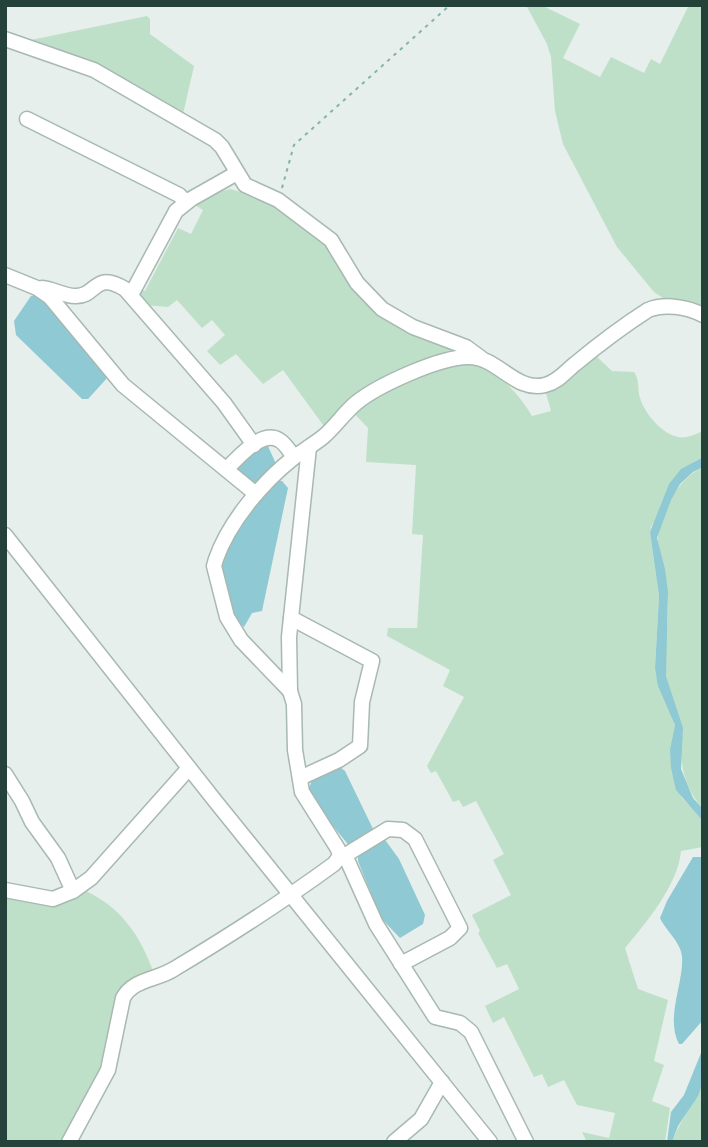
<svg xmlns="http://www.w3.org/2000/svg" width="708" height="1147" font-family="'Open Sans',sans-serif">
	<rect width="100%" height="100%" fill="#e6efeb"/>
	<g fill="#bfe0c8">
		<path d="M 526,5 L 541,5 L 580,24 L 563,58 L 600,77 L 611,57 L 644,73 L 651,59 L 660,64 L 689,5 L 703,5 L 703,311 L 666,300 L 654,292 L 617,247 L 563,144 L 555,111 L 551,57 L 547,44 Z"/>
		<path d="M 147,16 L 150,19 L 150,34 L 194,66 L 183,114 L 26,41 Z"/>
		<path d="M 230,189 C 267,198 309,223 334,253 C 343,264 348,284 361,292 C 372,300 386,306 398,313 C 445,338 505,368 532,416 L 551,411 L 545,390 L 595,355 L 612,371 L 634,372 C 640,380 637,389 640,398 C 645,415 667,441 687,437 C 692,436 698,433 703,431 L 703,457 L 693,462 L 651,527 L 650,532 L 659,596 L 655,668 L 675,725 L 670,749 L 682,798 L 698,813 L 703,821 L 703,847 L 681,851 C 678,885 646,923 625,948 L 638,989 L 668,1000 L 654,1061 L 664,1065 L 652,1101 L 670,1108 L 665,1142 L 583,1142 L 586,1140 L 582,1132 L 609,1138 L 615,1113 L 577,1105 L 564,1080 L 548,1087 L 542,1074 L 534,1077 L 504,1017 L 493,1023 L 485,1006 L 519,989 L 507,964 L 497,968 L 478,933 L 480,931 L 472,915 L 511,895 L 493,860 L 504,854 L 476,801 L 463,807 L 459,800 L 453,802 L 436,771 L 431,773 L 427,766 L 464,697 L 443,686 L 450,670 L 387,636 L 388,628 L 417,628 L 423,535 L 412,534 L 416,465 L 366,462 L 368,428 L 347,406 L 326,429 L 283,370 L 263,384 L 236,354 L 220,365 L 207,351 L 225,335 L 212,320 L 202,328 L 177,300 L 168,307 L 144,305 L 139,299 L 140,289 L 145,291 L 178,228 L 191,234 L 203,210 L 193,204 L 203,196 Z"/>
		<path d="M 703,467 L 703,809 C 673,774 685,748 676,709 C 673,695 666,682 665,668 C 665,641 670,614 667,588 C 666,572 656,549 658,536 C 662,509 678,479 703,467 Z"/>
		<path d="M 86,891 C 123,909 140,936 154,973 L 128,987 L 108,1059 L 64,1142 L 5,1142 L 5,897 L 57,906 Z"/>
		<path d="M 703,1082 L 703,1142 L 672,1142 C 680,1120 695,1103 703,1082 Z"/>
	</g>
	<g fill="#8ec9d4">
		<path d="M 36,295 L 61,319 L 108,377 L 88,399 L 82,399 L 16,335 L 14,321 L 31,296 Z"/>
		<path d="M 267,444 L 276,464 L 255,488 L 235,470 L 261,446 Z"/>
		<path d="M 703,457 L 703,467 L 693,472 L 680,484 L 671,500 L 657,538 L 665,569 L 668,592 L 666,676 L 683,728 L 681,769 L 693,798 L 703,809 L 703,821 L 676,790 L 671,768 L 670,749 L 675,725 L 658,686 L 655,668 L 659,596 L 650,532 L 669,484 L 681,469 Z"/>
		<path d="M 277,481 L 282,481 L 288,488 L 262,611 L 252,613 L 244,627 C 234,620 231,611 228,599 C 225,589 222,579 222,567 C 223,539 257,500 277,481 Z"/>
		<path d="M 340,767 L 345,771 L 374,831 L 351,848 L 307,794 L 311,783 L 309,780 Z"/>
		<path d="M 383,837 L 399,859 L 425,915 L 423,924 L 400,938 L 381,918 L 358,861 L 358,855 Z"/>
		<path d="M 693,857 L 703,857 L 703,1020 L 682,1044 L 679,1044 C 665,1017 684,984 682,956 C 680,941 666,931 660,918 L 667,901 Z"/>
		<path d="M 703,1048 L 703,1082 L 698,1096 L 678,1126 L 672,1142 L 667,1142 L 671,1112 L 684,1095 Z"/>
	</g>
	<g fill="none" stroke-linecap="round" stroke-linejoin="round">
		<g stroke="#a8b8b2" stroke-width="17">
			<g id="minor">
				<path d="M 5,39 L 94,70 L 215,140 L 222,147 L 245,185 L 278,200 L 331,240 L 357,283 L 382,309 L 413,327 L 466,347 L 481,358"/>
				<path d="M 27,119 L 179,195 L 186,202"/>
				<path d="M 5,275 L 37,288 L 50,297 L 123,385 L 256,494"/>
				<path d="M 42,288 C 53,289 64,296 75,296 C 97,297 94,270 125,289 L 224,403 L 254,445"/>
				<path d="M 131,295 L 176,211 L 191,199 L 237,173"/>
				<path d="M 226,469 C 238,459 261,429 279,440 C 285,443 290,452 294,457"/>
				<path d="M 5,535 L 216,802 L 490,1142"/>
				<path d="M 291,618 L 372,661 L 362,702 L 360,746 L 339,760 L 300,778"/>
				<path d="M 290,691 L 289,637 L 309,447"/>
				<path d="M 5,774 L 22,801 L 32,822 L 58,858 L 73,891"/>
				<path d="M 345,855 L 376,924 L 435,1017 L 460,1023 L 471,1032 L 526,1142"/>
				<path d="M 339,859 L 388,829 L 403,830 L 415,839 L 460,928 L 450,938 L 401,964"/>
				<path d="M 5,890 L 53,899 L 73,891 L 91,878 L 189,768"/>
				<path d="M 69,1142 L 108,1070 L 123,998 C 133,979 157,980 174,969 C 229,936 282,902 334,864 L 340,856 L 338,849 L 302,792 L 295,750 L 294,704 L 290,691 L 241,640 L 227,617 L 214,566 L 216,559 C 229,522 262,483 292,459 C 302,451 313,445 323,437 C 335,427 344,413 356,403 C 378,385 440,357 468,357 C 497,356 516,393 545,385 C 558,382 566,371 575,364 C 598,345 623,326 648,310 C 665,303 687,307 703,315"/>
				<path d="M 394,1142 L 421,1119 L 442,1082"/>
			</g>
		</g>
		<path stroke="#86b3a5" stroke-width="2" stroke-dasharray="3.5 5" stroke-linecap="butt" d="M 282,188 L 294,145 L 450,5"/>
		<use href="#minor" stroke="#fff" stroke-width="14"/>
	</g>
	<rect width="708" height="1147" fill="none" stroke="#24423a" stroke-width="14"/>
</svg>
